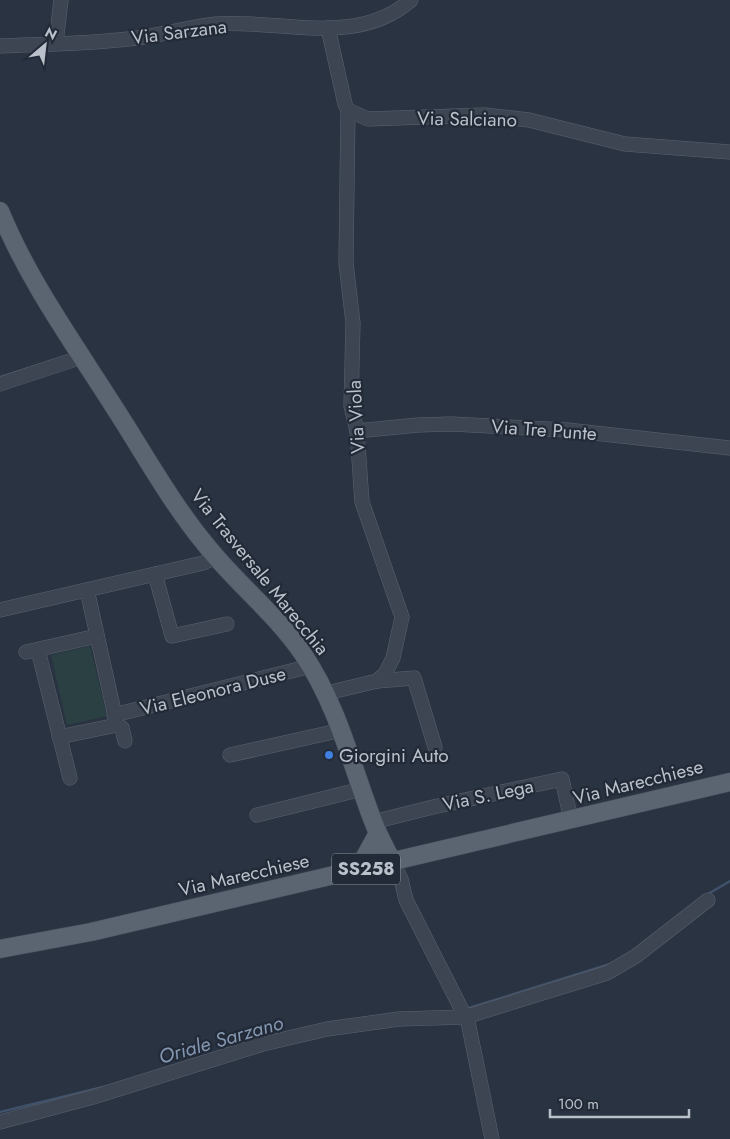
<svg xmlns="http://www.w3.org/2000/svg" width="730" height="1139" font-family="Jost,sans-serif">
	<rect width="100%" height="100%" fill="#293342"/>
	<path fill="#2b4043" d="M 90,646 L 107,716 L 67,725 L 51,655 Z"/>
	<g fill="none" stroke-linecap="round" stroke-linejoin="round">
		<g stroke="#40516a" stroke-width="2.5">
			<path d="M 708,894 L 730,881"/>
			<path d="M 469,1008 L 610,964"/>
			<path d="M 0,1112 L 103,1087"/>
		</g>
		<g stroke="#5b636f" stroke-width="15">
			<g id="minor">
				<path d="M 328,28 L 345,104 L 348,110 L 368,119 L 484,115 L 529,120 L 625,144 L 730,152"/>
				<path d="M 56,42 L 61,0"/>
				<path d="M 0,46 C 45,44 92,44 137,38 C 163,35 189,27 216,24 C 280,19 356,48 411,0"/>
				<path d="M 0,384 L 82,357"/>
				<path d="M 357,431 L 418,425 L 451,424 L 567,430 L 730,448"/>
				<path d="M 155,574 L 172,636 L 227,624"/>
				<path d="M 87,590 L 117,725 L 122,728 L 125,741"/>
				<path d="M 0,610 L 203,563 L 216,557"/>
				<path d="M 38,650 L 70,778"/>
				<path d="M 26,652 L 97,636"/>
				<path d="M 377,681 L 414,678 L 435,747"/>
				<path d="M 327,693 L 377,681 L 385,674 L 393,658 L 402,617 L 362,502 L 357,431 L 351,406 L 353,323 L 346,263 L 348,110"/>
				<path d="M 114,715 L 311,666"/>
				<path d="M 59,737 L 117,725"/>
				<path d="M 230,755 L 342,730"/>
				<path d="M 257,815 L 362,789"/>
				<path d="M 373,822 L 433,807 L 562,779 L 571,820"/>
				<path d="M 393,863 L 401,879 L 406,900 L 468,1022 L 492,1139"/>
				<path d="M 0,1122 L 93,1097 L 263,1044 L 327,1029 L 399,1019 L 465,1017 L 607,973 L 636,956 L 708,900"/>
			</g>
		</g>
		<g stroke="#474e5b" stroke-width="19">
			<g id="major">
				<path d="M 0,211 C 29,282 75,345 116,410 C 145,455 172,504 206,545 C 236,583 276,614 303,654 C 338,706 351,764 373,821 C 378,835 386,849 393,863"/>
				<path d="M 357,871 L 378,833"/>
				<path d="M 0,949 L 91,932 L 730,782"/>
			</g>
		</g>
		<use href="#minor" stroke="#3d4552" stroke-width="14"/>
		<use href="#major" stroke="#5b6471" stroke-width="18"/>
	</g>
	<circle fill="#3f7fe0" stroke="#222a37" stroke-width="2" cx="329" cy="755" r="5"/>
	<g text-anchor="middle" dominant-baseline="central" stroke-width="4.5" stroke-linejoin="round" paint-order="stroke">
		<rect fill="#222a37" stroke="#8c949f" stroke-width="1" x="332" y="853.5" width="68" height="31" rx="4"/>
		<g font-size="18" font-weight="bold" fill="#bac1cb">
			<text x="366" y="869">SS258</text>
		</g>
		<g font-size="19" fill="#bac1cb" stroke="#222a37">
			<text transform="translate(179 32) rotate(-7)">Via Sarzana</text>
			<text transform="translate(467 119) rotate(1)">Via Salciano</text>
			<text transform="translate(356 417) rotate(-93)">Via Viola</text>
			<text transform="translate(544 430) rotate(4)">Via Tre Punte</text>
			<text transform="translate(260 572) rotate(51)">Via Trasversale Marecchia</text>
			<text transform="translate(213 691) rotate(-14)">Via Eleonora Duse</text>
			<text transform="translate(638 782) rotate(-14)">Via Marecchiese</text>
			<text transform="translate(488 795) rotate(-12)">Via S. Lega</text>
			<text transform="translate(244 875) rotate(-13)">Via Marecchiese</text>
		</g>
		<g font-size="19" fill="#bac1cb" stroke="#222a37" text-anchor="start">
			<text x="339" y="755">Giorgini Auto</text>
		</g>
		<g font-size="20" font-style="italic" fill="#8497b1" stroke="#222a37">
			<text transform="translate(221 1040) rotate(-16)">Oriale Sarzano</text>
		</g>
	</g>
	<g transform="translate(45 45) rotate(28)" stroke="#222a37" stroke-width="4" paint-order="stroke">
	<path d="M0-4L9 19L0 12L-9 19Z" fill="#bac1cb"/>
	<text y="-8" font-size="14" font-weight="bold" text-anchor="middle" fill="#bac1cb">N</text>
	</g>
	<path d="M550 1109v8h139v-8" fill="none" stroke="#bac1cb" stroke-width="2.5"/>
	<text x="558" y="1109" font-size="15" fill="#bac1cb" stroke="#222a37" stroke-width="4" paint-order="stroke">100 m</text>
</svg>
